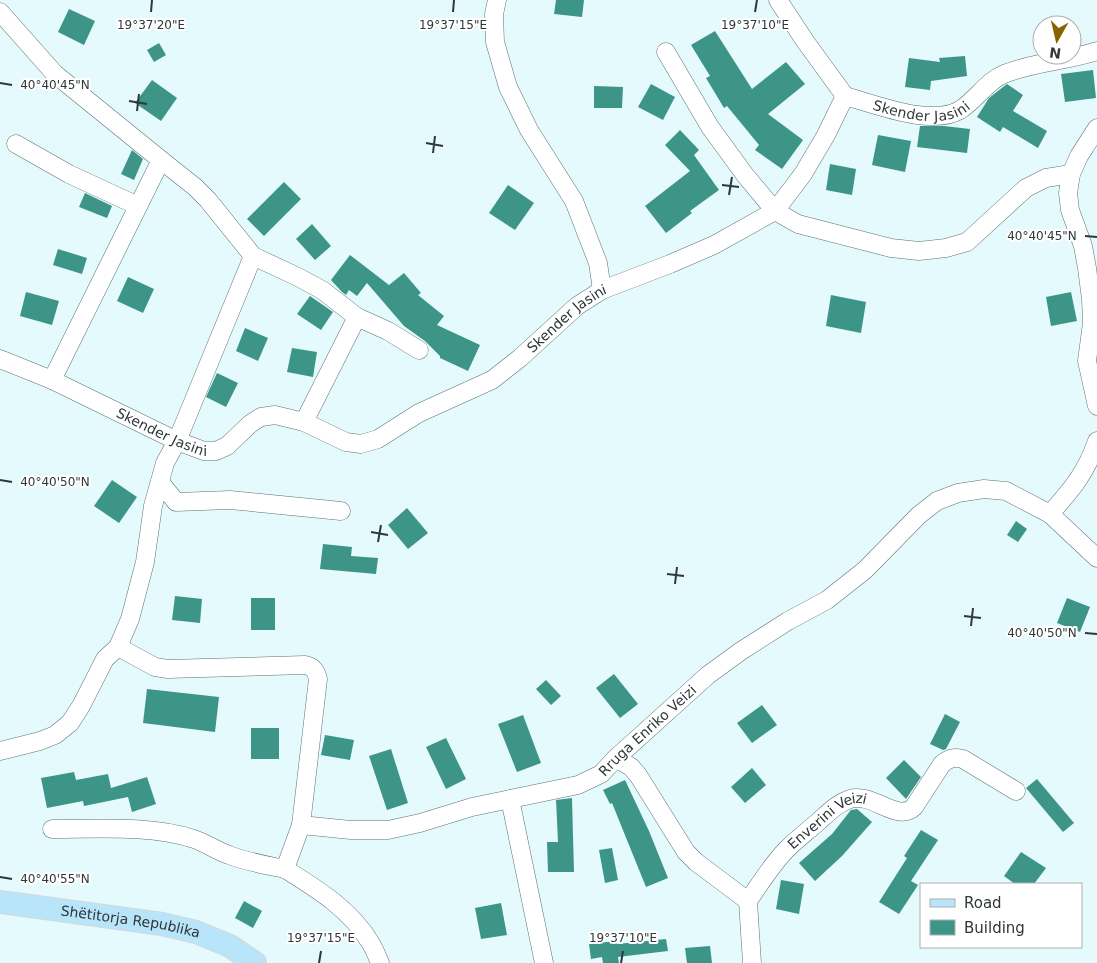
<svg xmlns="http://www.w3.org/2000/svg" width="1097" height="963" font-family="'DejaVu Sans',sans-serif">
	<rect width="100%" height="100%" fill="#e5fafd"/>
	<g fill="#3d9588">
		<path d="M 556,0 L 584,0 L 582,17 L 554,14 Z"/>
		<path d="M 69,9 L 95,21 L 84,45 L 58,32 Z"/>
		<path d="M 715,31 L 752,89 L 786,62 L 805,84 L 768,114 L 803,140 L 782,169 L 755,150 L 759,145 L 727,106 L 724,108 L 706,78 L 710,76 L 691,45 Z"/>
		<path d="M 159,43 L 166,55 L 154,62 L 147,50 Z"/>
		<path d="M 965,56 L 967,76 L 931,81 L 930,90 L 905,87 L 909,58 L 940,62 L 939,58 Z"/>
		<path d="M 1093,70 L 1096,98 L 1065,102 L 1061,74 Z"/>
		<path d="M 152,80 L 177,98 L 161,121 L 135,103 Z"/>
		<path d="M 651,84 L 675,97 L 663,120 L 638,107 Z"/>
		<path d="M 1007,84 L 1023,95 L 1013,111 L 1047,131 L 1038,148 L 1003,127 L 1000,132 L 977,117 L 989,98 Z"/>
		<path d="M 594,86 L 623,87 L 622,108 L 594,108 Z"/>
		<path d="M 920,126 L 944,126 L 970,129 L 967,153 L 917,147 Z"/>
		<path d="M 680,130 L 699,150 L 694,155 L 719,190 L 690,211 L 692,213 L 666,233 L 645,206 L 690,171 L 665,145 Z"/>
		<path d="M 878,135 L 911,141 L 905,172 L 872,165 Z"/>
		<path d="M 132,150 L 143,159 L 134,180 L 121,174 Z"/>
		<path d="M 830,164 L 856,169 L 852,195 L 826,190 Z"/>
		<path d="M 284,182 L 301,199 L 264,236 L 247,219 Z"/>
		<path d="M 508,185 L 534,203 L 515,230 L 489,213 Z"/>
		<path d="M 85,193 L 112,206 L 107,218 L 79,207 Z"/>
		<path d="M 312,224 L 331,246 L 315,260 L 296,239 Z"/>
		<path d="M 58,249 L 87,258 L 82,274 L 53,265 Z"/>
		<path d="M 350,255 L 389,285 L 404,273 L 421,293 L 418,295 L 444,316 L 437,325 L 480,345 L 468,371 L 440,358 L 440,356 L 425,341 L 404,326 L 367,283 L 357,296 L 349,290 L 346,295 L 342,292 L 331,280 Z"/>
		<path d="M 128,277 L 154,289 L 143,313 L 117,301 Z"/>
		<path d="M 26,292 L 59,301 L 52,325 L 20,316 Z"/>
		<path d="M 1071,292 L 1077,321 L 1051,326 L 1046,297 Z"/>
		<path d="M 831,295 L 866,302 L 861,333 L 826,326 Z"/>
		<path d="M 310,296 L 333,312 L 321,330 L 297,314 Z"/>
		<path d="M 245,328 L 268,338 L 258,361 L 236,351 Z"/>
		<path d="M 292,348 L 317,352 L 313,377 L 287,372 Z"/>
		<path d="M 217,373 L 238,383 L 226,407 L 206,397 Z"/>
		<path d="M 112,480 L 137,497 L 119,523 L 94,506 Z"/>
		<path d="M 407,508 L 428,533 L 408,549 L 388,525 Z"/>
		<path d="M 1016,521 L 1027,529 L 1018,542 L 1007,535 Z"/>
		<path d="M 323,544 L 352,547 L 351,556 L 378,558 L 376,574 L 320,569 Z"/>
		<path d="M 175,596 L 202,599 L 200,623 L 172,620 Z"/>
		<rect x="251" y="598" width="24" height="32"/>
		<path d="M 1067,598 L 1090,607 L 1080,632 L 1057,623 Z"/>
		<path d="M 614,674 L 638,704 L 620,718 L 596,688 Z"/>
		<path d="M 546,680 L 561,696 L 551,705 L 536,689 Z"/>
		<path d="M 147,689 L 219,697 L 215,732 L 143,723 Z"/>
		<path d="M 762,705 L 777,725 L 752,743 L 737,723 Z"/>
		<path d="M 945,714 L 960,722 L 946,749 L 943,750 L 930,744 Z"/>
		<path d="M 523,715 L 541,763 L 517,772 L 498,724 Z"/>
		<rect x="251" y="728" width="28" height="31"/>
		<path d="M 325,735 L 354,740 L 350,760 L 321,755 Z"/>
		<path d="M 446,738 L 466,779 L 446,789 L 426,747 Z"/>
		<path d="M 391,749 L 408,803 L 387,810 L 369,756 Z"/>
		<path d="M 904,760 L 921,777 L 906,799 L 886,778 Z"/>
		<path d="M 752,768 L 766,785 L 745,803 L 731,787 Z"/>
		<path d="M 74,772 L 76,780 L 108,774 L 111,788 L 147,777 L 156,804 L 132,812 L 128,797 L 84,806 L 83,801 L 47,808 L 41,778 Z"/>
		<path d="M 1037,779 L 1074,823 L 1063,832 L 1026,788 Z"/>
		<path d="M 625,780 L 649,831 L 668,878 L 646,887 L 612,803 L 610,804 L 603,790 Z"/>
		<path d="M 572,798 L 574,872 L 548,872 L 547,842 L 558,842 L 556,800 Z"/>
		<path d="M 857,809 L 872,822 L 842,856 L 815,881 L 799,863 L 832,834 L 851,810 Z"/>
		<path d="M 921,830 L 938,840 L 911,881 L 918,885 L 899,914 L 879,902 L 907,858 L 904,856 Z"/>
		<path d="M 612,848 L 618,880 L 605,883 L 599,850 Z"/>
		<path d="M 1021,852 L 1046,868 L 1034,884 L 1015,884 L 1004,876 Z"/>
		<path d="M 781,880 L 804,884 L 799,914 L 776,909 Z"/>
		<path d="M 244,901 L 262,911 L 253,928 L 235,918 Z"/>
		<path d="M 501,903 L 507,935 L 481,939 L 475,908 Z"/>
		<path d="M 666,939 L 668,951 L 618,957 L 619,963 L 603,963 L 602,957 L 591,959 L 589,944 L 616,941 L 617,944 Z"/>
		<path d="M 710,946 L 712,963 L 687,963 L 685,948 Z"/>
	</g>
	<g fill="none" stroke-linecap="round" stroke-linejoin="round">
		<g stroke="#5e7174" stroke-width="19">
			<g id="minor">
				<path d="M 497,0 L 494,14 L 495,42 L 508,87 L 529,130 L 574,201 L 598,263 L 602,290"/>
				<path d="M 778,0 L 805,41 L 845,96"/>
				<path d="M 0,12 L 55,74 L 161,160 L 52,380"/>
				<path d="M 666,52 L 710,127 L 745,175 L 775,211 L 798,224 L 891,248 L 919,251 L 946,248 L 967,242 L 1026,188 L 1046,178 L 1071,174"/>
				<path d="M 1097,128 L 1079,156 L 1071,174 L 1068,193 L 1070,210 L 1083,246 L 1087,268 L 1091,299 L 1092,323 L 1087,361 L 1097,406"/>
				<path d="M 16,144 L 69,174 L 138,206"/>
				<path d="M 161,160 L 195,187 L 208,200 L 253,256 L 298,277 L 322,290 L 357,317 L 304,422"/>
				<path d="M 357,317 L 388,331 L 419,350"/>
				<path id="s1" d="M 0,359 L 52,380 L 177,441 L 204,451 L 216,451 L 227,446 L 250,424 L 261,417 L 275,415 L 304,422 L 346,442 L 361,444 L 378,439 L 419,413 L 492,380 L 520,358 L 577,306 L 602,290 L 670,264 L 714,245 L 775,211 L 803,174 L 826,135 L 845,96 C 875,104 931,127 960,110 C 976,100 987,81 1004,74 C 1034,62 1067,61 1097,51"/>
				<path d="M 160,482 L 176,502 L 230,500 L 341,511"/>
				<path d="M 1050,514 C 1072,489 1086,473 1097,441"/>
				<path d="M 118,647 L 155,667 L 168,669 L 305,665 C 314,667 316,671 318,679 L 301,825"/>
				<path d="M 0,751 L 40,741 L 55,735 L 70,723 L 81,706 L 105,659 L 118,647 L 130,619 L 145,562 L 153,506 L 165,463 L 177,441 L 253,256"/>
				<path d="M 616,758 L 631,767 L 638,775 L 686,852 L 696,862 L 748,901"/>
				<path d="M 510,799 L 544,963"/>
				<path d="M 52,829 C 97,829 151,825 194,839 C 206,843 217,851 229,855 C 247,862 266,865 285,869"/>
				<path id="s2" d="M 380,963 C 377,956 374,948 370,942 C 350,909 317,889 285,869 L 301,825 L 351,830 L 388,830 L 420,823 L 472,807 L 578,785 L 601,774 L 616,758 L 708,675 L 741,651 L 788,621 L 827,600 L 865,570 L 919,515 L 937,501 L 958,493 L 984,489 L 1006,491 L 1050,514 L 1097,558"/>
				<path id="s3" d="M 752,963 L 748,901 C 760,884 772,864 787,849 C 797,839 809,830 819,821 C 829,812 838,803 850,799 C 873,792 897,823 914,807 L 942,764 C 949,758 954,757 963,759 L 1016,791"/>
			</g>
		</g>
		<g stroke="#d5d7d7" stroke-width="24">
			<g id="major">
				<path id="s4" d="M 0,902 L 162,924 L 196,932 L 230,946 L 255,963"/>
			</g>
		</g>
		<use href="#minor" stroke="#fff" stroke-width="18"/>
		<use href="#major" stroke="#b9e5fb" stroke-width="22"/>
	</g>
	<path fill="none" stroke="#2f3738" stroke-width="2" d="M 151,12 L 152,0M 453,12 L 454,0M 755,12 L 757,0M 0,83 L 12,85M 129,101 L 147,104M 137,111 L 139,94M 426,143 L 443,146M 433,153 L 435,136M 722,185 L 739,187M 729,195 L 732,177M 1085,236 L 1097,237M 0,480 L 12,482M 371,532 L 388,535M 378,542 L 381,525M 667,574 L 684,576M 675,584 L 677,567M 964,616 L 981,618M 971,626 L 973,608M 1085,633 L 1097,634M 0,877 L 12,879M 319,963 L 321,951M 621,963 L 623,951"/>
	<g text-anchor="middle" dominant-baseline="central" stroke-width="4" stroke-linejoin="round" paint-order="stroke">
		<g font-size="14" fill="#2f3738" stroke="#fff">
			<text stroke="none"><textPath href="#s1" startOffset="1092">Skender Jasini</textPath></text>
			<text stroke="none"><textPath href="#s1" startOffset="642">Skender Jasini</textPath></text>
			<text stroke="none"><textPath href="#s1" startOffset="178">Skender Jasini</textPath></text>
			<text stroke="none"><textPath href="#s2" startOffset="555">Rruga Enriko Veizi</textPath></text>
			<text stroke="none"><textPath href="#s3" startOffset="178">Enverini Veizi</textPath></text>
			<text stroke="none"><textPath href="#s4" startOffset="132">Shëtitorja Republika</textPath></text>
		</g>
	</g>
	<g font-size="12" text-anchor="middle" fill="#2f3738" stroke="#fff" stroke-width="4" stroke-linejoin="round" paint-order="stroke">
		<text x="151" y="29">19°37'20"E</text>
		<text x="453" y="29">19°37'15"E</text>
		<text x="755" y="29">19°37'10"E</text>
		<text x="55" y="89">40°40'45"N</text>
		<text x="1042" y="240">40°40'45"N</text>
		<text x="55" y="486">40°40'50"N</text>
		<text x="1042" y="637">40°40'50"N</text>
		<text x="55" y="883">40°40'55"N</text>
		<text x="321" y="942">19°37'15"E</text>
		<text x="623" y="942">19°37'10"E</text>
	</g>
	<rect x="920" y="883" width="162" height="65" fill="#ffffff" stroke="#acafaf"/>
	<rect x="930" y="899" width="25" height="8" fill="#b9e5fb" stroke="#acafaf"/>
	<text x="964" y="908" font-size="15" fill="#2f3738">Road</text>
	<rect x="930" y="920" width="25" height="15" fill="#3d9588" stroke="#acafaf"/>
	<text x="964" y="933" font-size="15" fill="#2f3738">Building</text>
	<g transform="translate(1057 40) rotate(188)"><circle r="24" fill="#ffffff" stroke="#acafaf"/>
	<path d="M0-4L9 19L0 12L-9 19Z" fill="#8a6301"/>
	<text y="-8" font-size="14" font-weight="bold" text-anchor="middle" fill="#2f3738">N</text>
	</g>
</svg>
